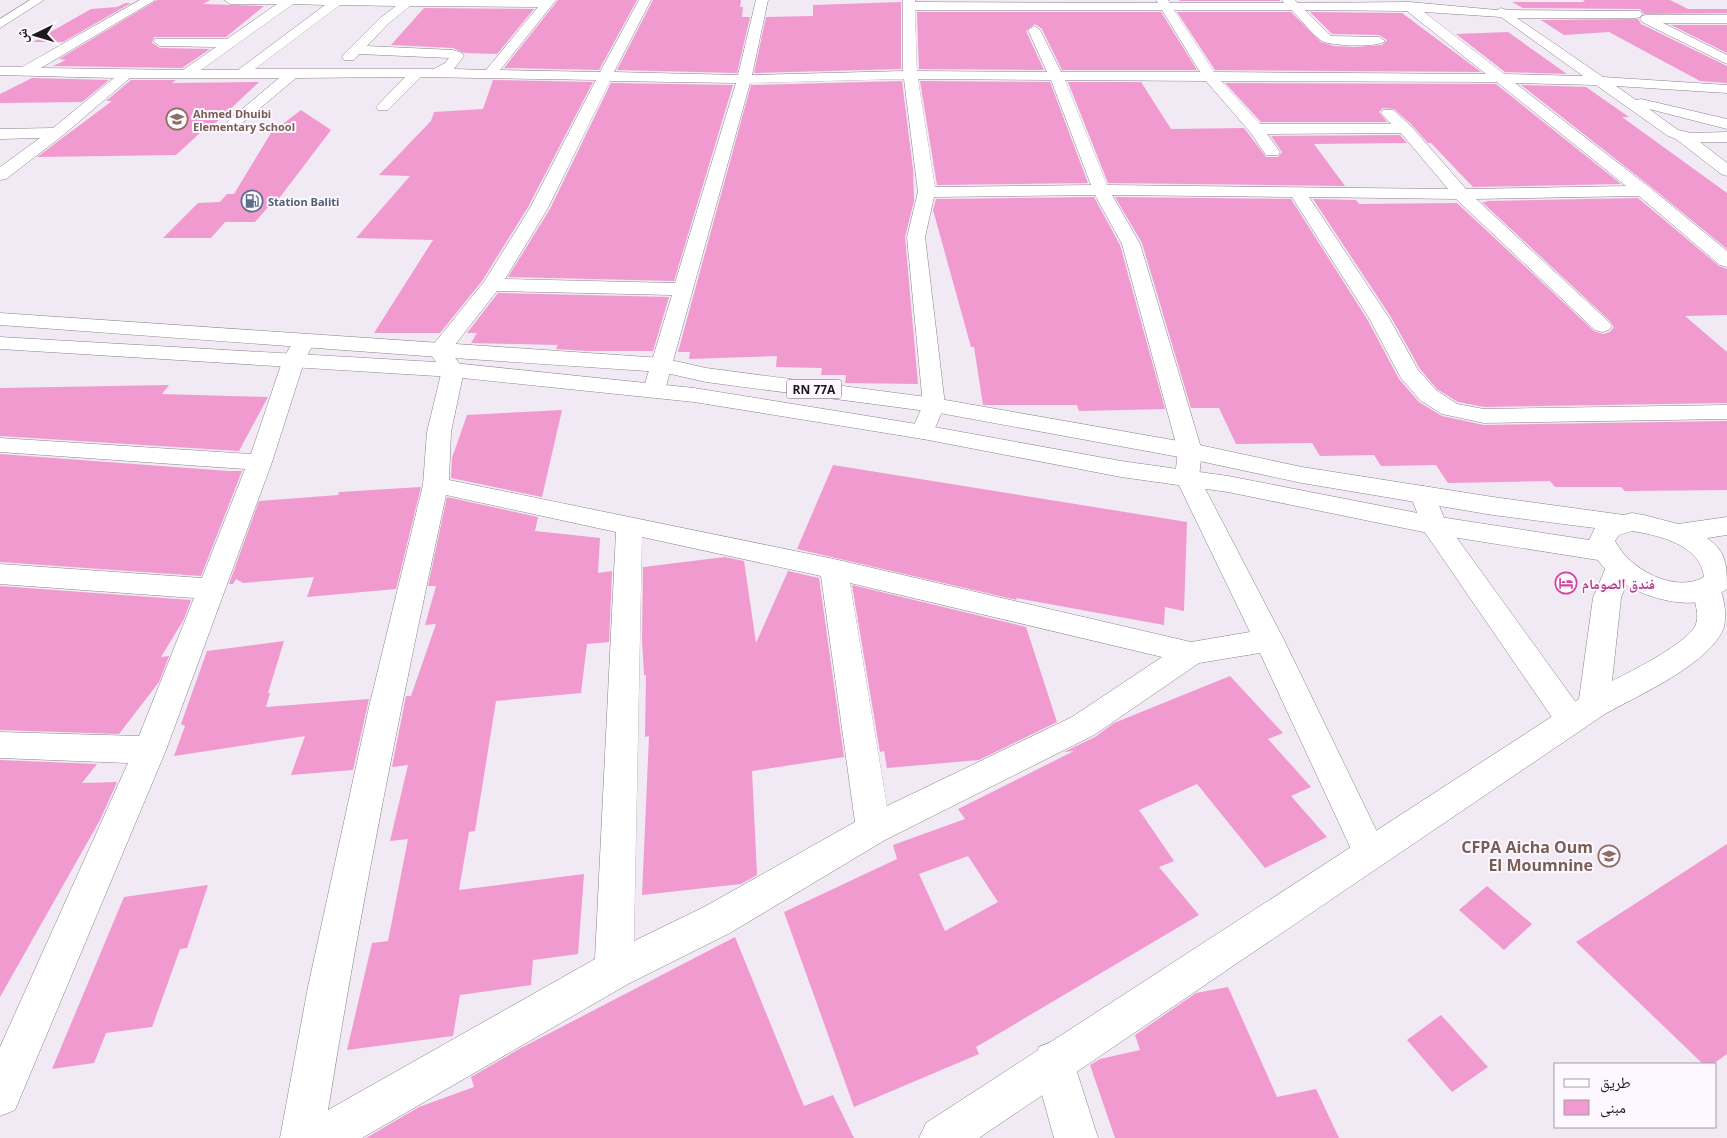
<svg xmlns="http://www.w3.org/2000/svg" width="1727" height="1138" font-family="'Open Sans','Noto Naskh Arabic',sans-serif">
	<rect width="100%" height="100%" fill="#f1e9f3"/>
	<g fill="#f19acf" fill-rule="evenodd">
		<path d="M 157,0 L 210,0 L 203,4 L 264,6 L 226,37 L 154,37 L 152,43 L 160,48 L 210,49 L 182,68 L 53,66 L 66,60 L 59,59 Z"/>
		<path d="M 558,0 L 637,0 L 599,70 L 504,68 Z"/>
		<path d="M 653,0 L 741,0 L 740,7 L 743,7 L 742,17 L 750,17 L 737,73 L 617,70 Z"/>
		<path d="M 1179,0 L 1280,0 L 1280,1 L 1180,1 Z"/>
		<path d="M 1583,0 L 1670,0 L 1688,9 L 1727,9 L 1727,13 L 1644,14 L 1640,9 L 1523,8 L 1512,2 L 1585,2 Z"/>
		<path d="M 901,2 L 901,69 L 754,73 L 766,17 L 813,16 L 813,5 Z"/>
		<path d="M 126,3 L 131,3 L 63,42 L 33,42 L 91,9 L 117,7 Z"/>
		<path d="M 424,8 L 534,9 L 497,54 L 464,53 L 453,48 L 391,45 Z"/>
		<path d="M 917,12 L 1161,12 L 1197,70 L 1062,70 L 1042,29 L 1035,24 L 1026,31 L 1044,70 L 919,69 Z"/>
		<path d="M 1177,12 L 1291,12 L 1321,42 L 1334,46 L 1355,47 L 1382,45 L 1387,40 L 1379,35 L 1332,34 L 1310,12 L 1402,13 L 1481,72 L 1215,70 Z"/>
		<path d="M 1638,19 L 1641,24 L 1727,66 L 1727,83 L 1700,81 L 1609,32 L 1564,35 L 1541,20 Z"/>
		<path d="M 1671,25 L 1727,25 L 1727,53 Z"/>
		<path d="M 1508,32 L 1567,74 L 1505,72 L 1456,34 Z"/>
		<path d="M 32,78 L 109,80 L 82,102 L 0,103 L 0,94 Z"/>
		<path d="M 131,80 L 176,80 L 172,83 L 259,82 L 206,132 L 200,133 L 176,155 L 37,157 L 112,101 L 106,101 Z"/>
		<path d="M 493,80 L 593,82 L 528,207 L 482,281 L 440,333 L 374,333 L 433,240 L 356,238 L 410,176 L 379,175 L 431,121 L 434,112 L 483,109 Z"/>
		<path d="M 902,81 L 913,169 L 914,201 L 905,237 L 918,384 L 845,383 L 846,375 L 821,375 L 822,368 L 776,367 L 777,356 L 689,359 L 690,352 L 678,352 L 751,85 Z"/>
		<path d="M 920,81 L 1050,82 L 1088,183 L 937,185 Z"/>
		<path d="M 1068,82 L 1141,82 L 1171,129 L 1244,128 L 1266,157 L 1278,157 L 1282,152 L 1271,136 L 1400,135 L 1407,143 L 1314,144 L 1345,186 L 1108,183 Z"/>
		<path d="M 611,83 L 733,85 L 674,281 L 508,277 L 550,209 Z"/>
		<path d="M 1225,83 L 1496,84 L 1621,184 L 1473,187 L 1431,143 L 1428,143 L 1411,124 L 1394,109 L 1383,108 L 1379,112 L 1387,122 L 1261,122 Z"/>
		<path d="M 1521,85 L 1586,87 L 1629,117 L 1622,117 L 1727,193 L 1727,249 L 1650,186 Z"/>
		<path d="M 301,110 L 331,130 L 274,205 L 270,205 L 255,222 L 225,222 L 211,238 L 163,238 L 198,203 L 220,202 L 227,194 L 234,194 L 271,133 Z"/>
		<path d="M 1094,197 L 1120,245 L 1165,409 L 1079,411 L 1077,405 L 983,405 L 974,347 L 971,347 L 933,210 L 936,199 Z"/>
		<path d="M 1115,197 L 1291,199 L 1367,319 L 1399,379 L 1419,402 L 1442,416 L 1484,425 L 1727,421 L 1727,490 L 1625,491 L 1621,487 L 1555,487 L 1550,481 L 1448,483 L 1436,465 L 1381,466 L 1374,455 L 1320,456 L 1312,443 L 1236,444 L 1219,408 L 1191,408 L 1142,243 Z"/>
		<path d="M 1638,198 L 1719,266 L 1727,269 L 1727,315 L 1685,316 L 1727,352 L 1727,403 L 1484,407 L 1458,402 L 1437,389 L 1420,369 L 1391,317 L 1313,199 L 1356,200 L 1359,204 L 1457,203 L 1594,331 L 1603,334 L 1610,332 L 1614,327 L 1610,321 L 1482,202 L 1487,202 L 1486,201 Z"/>
		<path d="M 498,293 L 669,297 L 653,351 L 588,351 L 556,349 L 558,345 L 471,343 L 477,333 L 467,333 Z"/>
		<path d="M 169,385 L 162,394 L 268,397 L 239,451 L 0,436 L 0,388 Z"/>
		<path d="M 562,410 L 542,497 L 451,478 L 452,458 L 467,415 Z"/>
		<path d="M 0,454 L 228,471 L 242,471 L 201,576 L 0,562 Z"/>
		<path d="M 833,465 L 1187,522 L 1184,611 L 1165,607 L 1164,625 L 1016,598 L 1017,600 L 797,549 Z"/>
		<path d="M 421,487 L 396,589 L 307,597 L 314,577 L 243,583 L 236,579 L 233,584 L 229,584 L 259,501 L 338,495 L 339,492 Z"/>
		<path d="M 447,497 L 538,517 L 535,531 L 600,538 L 598,573 L 612,571 L 609,642 L 587,644 L 581,693 L 496,701 L 475,831 L 469,832 L 459,890 L 584,874 L 578,954 L 533,960 L 531,985 L 460,995 L 453,1036 L 347,1050 L 372,943 L 388,941 L 408,839 L 390,841 L 408,765 L 392,767 L 406,696 L 411,696 L 436,624 L 425,625 L 436,586 L 428,586 Z"/>
		<path d="M 725,557 L 744,561 L 756,643 L 788,571 L 819,578 L 844,757 L 752,771 L 757,875 L 741,884 L 642,895 L 649,736 L 645,737 L 646,675 L 644,675 L 642,640 L 643,567 Z"/>
		<path d="M 852,585 L 1026,627 L 1057,722 L 979,760 L 887,768 L 884,751 L 880,752 Z"/>
		<path d="M 0,586 L 191,600 L 184,619 L 161,657 L 169,656 L 159,682 L 119,734 L 0,730 Z"/>
		<path d="M 284,641 L 268,693 L 270,693 L 266,707 L 369,699 L 353,770 L 291,775 L 305,736 L 174,756 L 185,726 L 181,724 L 207,651 Z"/>
		<path d="M 1230,676 L 1283,733 L 1268,739 L 1311,787 L 1291,796 L 1327,837 L 1265,868 L 1197,784 L 1139,810 L 1174,861 L 1159,867 L 1199,915 L 976,1047 L 979,1054 L 854,1107 L 784,912 L 897,859 L 893,845 L 965,819 L 958,809 L 1074,751 L 1064,752 L 1095,737 L 1114,723 ZM 968,856 L 998,902 L 945,931 L 919,874 Z"/>
		<path d="M 0,760 L 97,764 L 82,783 L 117,782 L 100,820 L 0,997 Z"/>
		<path d="M 1727,844 L 1727,1054 L 1713,1064 L 1703,1064 L 1576,942 Z"/>
		<path d="M 208,885 L 187,948 L 180,949 L 152,1027 L 106,1033 L 94,1063 L 52,1069 L 124,897 Z"/>
		<path d="M 1487,886 L 1532,924 L 1504,950 L 1459,910 Z"/>
		<path d="M 735,937 L 804,1106 L 833,1095 L 854,1138 L 366,1138 L 419,1107 L 474,1087 L 471,1077 L 521,1048 Z"/>
		<path d="M 1228,987 L 1277,1097 L 1316,1089 L 1339,1138 L 1115,1138 L 1090,1065 L 1100,1059 L 1140,1050 L 1135,1035 L 1196,993 Z"/>
		<path d="M 1441,1015 L 1488,1067 L 1452,1092 L 1407,1040 Z"/>
	</g>
	<g fill="none" stroke-linecap="round" stroke-linejoin="round">
		<g stroke="#8a838c" stroke-width="1">
			<g id="minor">
				<path d="M 140,0 L 155,0 L 41,68 L 183,70 L 216,47 L 160,46 L 154,42 L 155,39 L 227,39 L 277,4 L 230,4 L 224,0 L 556,0 L 500,70 L 600,72 L 639,0 L 651,0 L 614,72 L 738,75 L 756,0 L 768,0 L 752,75 L 903,71 L 903,0 L 915,0 L 915,2 L 1158,3 L 1156,0 L 1168,0 L 1170,3 L 1284,3 L 1282,0 L 1295,0 L 1298,3 L 1409,2 L 1497,10 L 1501,8 L 1507,10 L 1640,11 L 1642,14 L 1640,17 L 1636,18 L 1517,18 L 1603,77 L 1727,85 L 1727,93 L 1616,86 L 1636,100 L 1641,99 L 1727,119 L 1727,129 L 1649,109 L 1678,130 L 1691,133 L 1727,132 L 1727,142 L 1700,142 L 1727,163 L 1727,176 L 1721,174 L 1676,139 L 1668,136 L 1596,85 L 1515,83 L 1649,187 L 1727,251 L 1727,267 L 1720,265 L 1639,196 L 1476,199 L 1609,322 L 1612,326 L 1609,330 L 1602,332 L 1595,330 L 1456,199 L 1309,197 L 1389,318 L 1418,370 L 1436,390 L 1457,404 L 1484,409 L 1727,405 L 1727,419 L 1484,423 L 1442,414 L 1420,400 L 1401,378 L 1369,318 L 1292,197 L 1112,195 L 1140,244 L 1202,451 L 1199,477 L 1284,640 L 1382,842 L 1388,853 L 1382,864 L 1370,869 L 1358,864 L 1260,653 L 1199,663 L 1094,735 L 885,840 L 730,933 L 628,984 L 362,1138 L 280,1138 L 308,987 L 369,707 L 423,485 L 427,432 L 442,370 L 428,351 L 484,282 L 530,208 L 596,80 L 421,77 L 388,110 L 378,110 L 376,107 L 405,77 L 296,78 L 240,125 L 230,125 L 227,122 L 230,119 L 279,78 L 130,78 L 62,136 L 6,179 L 0,180 L 0,167 L 40,138 L 0,139 L 0,129 L 53,128 L 114,78 L 0,75 L 0,67 L 22,67 ZM 293,4 L 325,5 L 238,70 L 201,70 ZM 340,5 L 396,6 L 380,18 L 344,54 L 342,57 L 344,60 L 354,60 L 359,54 L 449,58 L 445,63 L 434,69 L 255,69 ZM 410,6 L 538,7 L 486,70 L 454,69 L 464,56 L 462,53 L 453,50 L 367,46 L 388,24 ZM 915,10 L 1162,10 L 1200,72 L 1061,72 L 1040,30 L 1034,26 L 1028,30 L 1047,72 L 917,71 ZM 1174,10 L 1292,10 C 1301,20 1311,33 1322,41 C 1330,46 1380,48 1385,41 L 1379,37 L 1331,36 L 1305,10 L 1407,11 L 1486,74 L 1214,72 ZM 1424,12 L 1501,17 L 1583,76 L 1504,74 ZM 904,79 L 918,192 L 907,237 L 923,405 L 911,432 L 915,437 L 923,439 L 931,437 L 945,405 L 925,237 L 934,197 L 1095,195 L 1122,244 L 1178,451 L 1175,477 L 1250,632 L 1191,642 L 834,559 L 449,480 L 451,432 L 464,370 L 450,351 L 497,291 L 672,295 L 643,390 L 646,395 L 654,397 L 662,395 L 665,390 L 750,83 ZM 918,79 L 1051,80 L 1091,185 L 935,187 ZM 1065,80 L 1206,81 L 1250,132 L 1266,155 L 1278,155 L 1280,152 L 1267,134 L 1401,133 L 1448,189 L 1107,185 ZM 610,81 L 736,83 L 675,283 L 505,279 L 548,208 ZM 1221,81 L 1497,82 L 1626,186 L 1466,189 L 1410,125 L 1393,110 L 1383,110 L 1381,113 L 1391,124 L 1260,124 ZM 446,495 L 616,532 L 595,959 L 328,1110 C 361,903 402,699 446,495 ZM 642,537 L 821,576 L 855,822 L 704,907 L 634,941 ZM 850,583 L 1162,657 L 1072,717 L 887,806 Z"/>
				<path d="M 1646,15 L 1727,15 L 1727,23 L 1663,23 L 1727,55 L 1727,64 L 1642,22 L 1640,19 L 1642,16 Z"/>
				<path d="M 303,336 L 311,337 L 314,342 L 304,362 L 272,462 L 166,750 L 15,1110 L 0,1116 L 0,1047 L 128,763 L 0,758 L 0,732 L 139,736 L 194,598 L 0,584 L 0,564 L 202,578 L 245,469 L 0,452 L 0,438 L 251,454 L 282,362 L 295,337 Z"/>
				<path d="M 1423,486 L 1432,488 L 1446,523 L 1582,711 L 1587,720 L 1582,729 L 1571,733 L 1560,729 L 1424,531 L 1410,494 L 1414,488 Z"/>
				<path d="M 1054,1041 L 1069,1047 L 1098,1138 L 1054,1138 L 1033,1062 L 1039,1047 Z"/>
			</g>
		</g>
		<g stroke="#8a838c" stroke-width="1">
			<path id="tertiary" d="M 30,0 L 44,0 L 0,28 L 0,19 Z"/>
		</g>
		<g stroke="#8a838c" stroke-width="1">
			<path id="secondary" d="M 1619,557 L 1629,560 L 1633,567 L 1621,598 L 1612,681 C 1630,672 1690,642 1696,624 C 1701,610 1689,596 1697,583 L 1707,580 L 1717,583 C 1724,594 1727,614 1724,627 C 1712,663 1637,696 1605,714 L 979,1138 L 919,1138 L 926,1123 L 1579,699 L 1593,598 L 1609,560 Z"/>
		</g>
		<g stroke="#8a838c" stroke-width="1">
			<path id="primary" d="M 0,313 L 662,358 L 706,368 L 934,398 L 1190,443 L 1302,467 L 1493,497 L 1624,515 L 1632,513 L 1644,515 L 1678,524 L 1727,517 L 1727,535 L 1707,538 C 1727,552 1727,566 1727,589 C 1718,594 1710,601 1699,602 C 1668,607 1615,588 1598,560 L 1433,534 L 1228,492 L 1121,477 L 923,439 L 694,402 L 453,377 L 0,349 L 0,337 L 453,363 L 694,388 L 923,425 L 1121,461 L 1228,476 L 1433,516 L 1589,540 L 1595,528 L 1493,515 L 1302,483 L 1190,459 L 934,412 L 706,382 L 662,372 L 439,357 L 0,325 ZM 1632,531 C 1658,535 1701,545 1704,577 C 1675,594 1629,569 1615,541 L 1619,535 Z"/>
		</g>
		<use href="#minor" fill="#fff" fill-rule="evenodd"/>
		<use href="#tertiary" fill="#fff" fill-rule="evenodd"/>
		<use href="#secondary" fill="#fff" fill-rule="evenodd"/>
		<use href="#primary" fill="#fff" fill-rule="evenodd"/>
	</g>
	<defs>
		<g id="school-ring" transform="scale(1.125)"><circle r="9.5" fill="#fdf7ff" stroke="#8d6e63" stroke-width="1.5"/><path d="M0-5L7-2L0 1L-7-2ZM-4 1L0 2.5L4 1V4Q0 6-4 4Z" fill="#8d6e63"/></g>
		<g id="fuel-ring" transform="scale(1.125)"><circle r="9.5" fill="#fdf7ff" stroke="#5c6f8a" stroke-width="1.5"/><path d="M-5.5-6h7V0h2V4h1.3V-2.5L3-4.5l.8-.8L6-3V5H2.5V1h-1V6h-7ZM-4.2-4.7v3.2H.2V-4.7Z" fill="#5c6f8a"/></g>
		<g id="hotel-ring" transform="scale(1.125)"><circle r="9.5" fill="#fdf7ff" stroke="#d1479c" stroke-width="1.5"/><path d="M-6-4.5h1.5V1H6V5H4.5V3h-9V5H-6ZM-4 0a1.8 1.8 0 1 1 3.6 0ZM.5 0V-2.5h3Q6-2.5 6 0Z" fill="#d1479c"/></g>
		<g id="university-ring" transform="scale(1.125)"><circle r="9.5" fill="#fdf7ff" stroke="#8d6e63" stroke-width="1.5"/><path d="M0-5L7-2L0 1L-7-2ZM-4 1L0 2.5L4 1V4Q0 6-4 4Z" fill="#8d6e63"/></g>
	</defs>
	<g fill-rule="evenodd">
		<use href="#school-ring" x="177" y="119"/>
		<use href="#fuel-ring" x="252" y="201"/>
		<use href="#hotel-ring" x="1566" y="583"/>
		<use href="#university-ring" x="1609" y="856"/>
	</g>
	<g text-anchor="middle" dominant-baseline="central" stroke-width="4" stroke-linejoin="round" paint-order="stroke">
		<g font-size="11" font-weight="bold" fill="#785e54" stroke="#fdf7ff" text-anchor="start">
			<text x="193" y="113">Ahmed Dhuibi<tspan x="193" dy="13">Elementary School</tspan></text>
		</g>
		<g font-size="11" font-weight="bold" fill="#4e5e75" stroke="#fdf7ff" text-anchor="start">
			<text x="268" y="201">Station Baliti</text>
		</g>
		<rect fill="#fdf7ff" stroke="#605c60" stroke-width="1" x="786.5" y="379.5" width="55" height="19" rx="4"/>
		<g font-size="12" font-weight="bold" fill="#1c191c">
			<text x="814" y="389">RN 77A</text>
		</g>
		<g font-size="14" font-weight="bold" fill="#b23c85" stroke="#fdf7ff" text-anchor="start">
			<text x="1582" y="583">فندق الصومام</text>
		</g>
		<g font-size="16" font-weight="bold" fill="#785e54" stroke="#fdf7ff" text-anchor="end">
			<text x="1593" y="847">CFPA Aicha Oum<tspan x="1593" dy="18">El Moumnine</tspan></text>
		</g>
	</g>
	<rect x="1554" y="1063" width="162" height="65" fill="#fdf7ff" stroke="#a39ea4"/>
	<rect x="1564" y="1079" width="25" height="8" fill="#ffffff" stroke="#a39ea4"/>
	<text x="1600" y="1088" font-size="15" fill="#1c191c">طريق</text>
	<rect x="1564" y="1100" width="25" height="15" fill="#f19acf" stroke="#a39ea4"/>
	<text x="1600" y="1113" font-size="15" fill="#1c191c">مبنى</text>
	<g transform="translate(35 35) rotate(265)" stroke="#fdf7ff" stroke-width="4" paint-order="stroke">
	<path d="M0-4L9 19L0 12L-9 19Z" fill="#1c191c"/>
	<text y="-8" font-size="14" font-weight="bold" text-anchor="middle" fill="#1c191c">ش</text>
	</g>
</svg>
